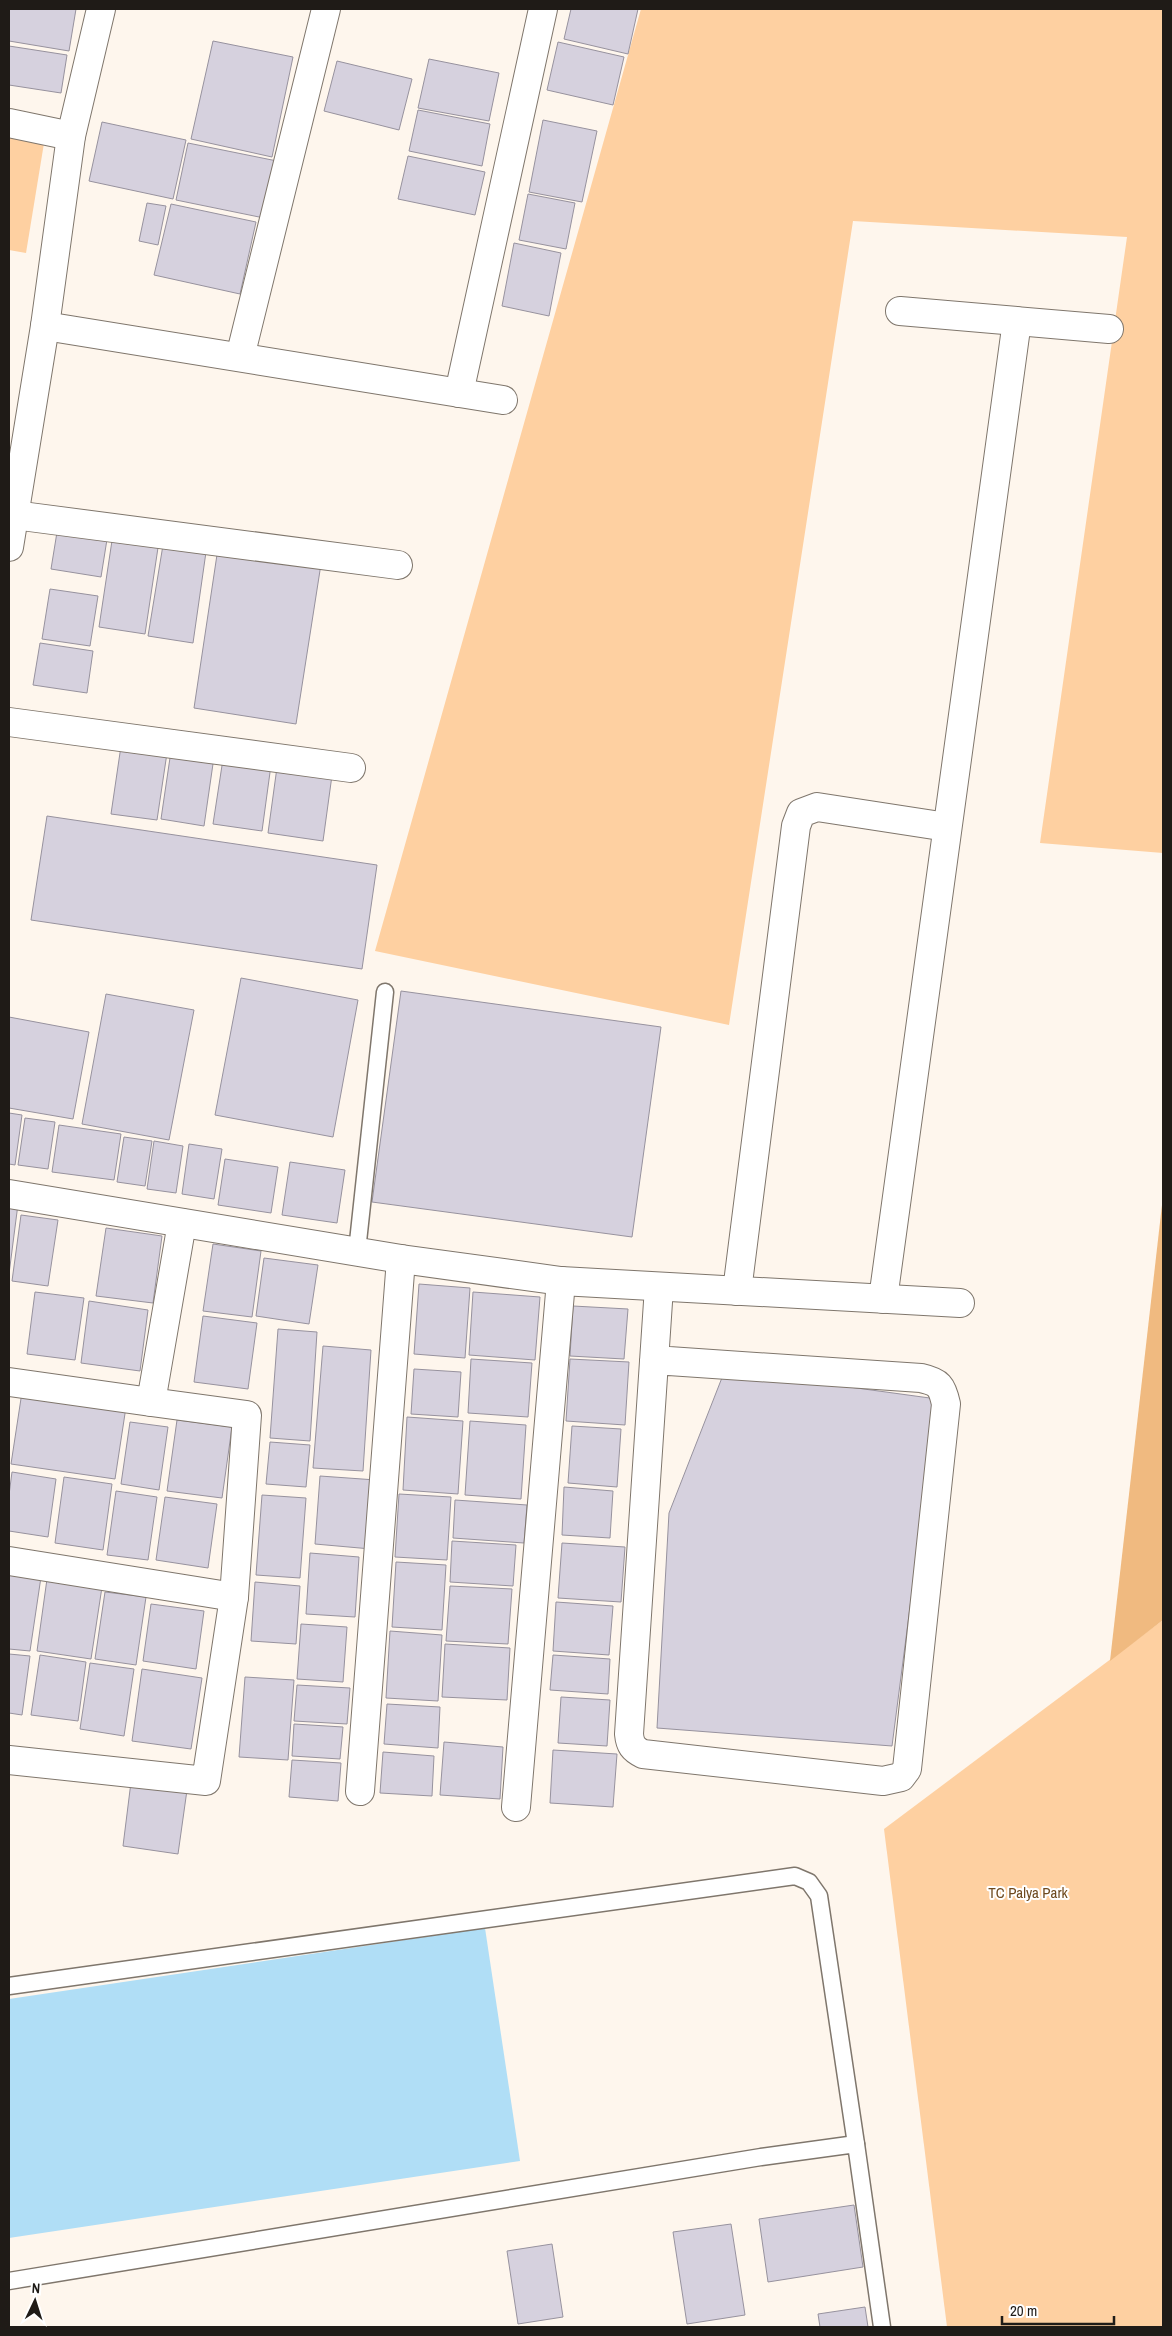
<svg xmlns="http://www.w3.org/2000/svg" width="1172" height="2336" font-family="'Archivo Narrow',sans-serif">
	<rect width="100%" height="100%" fill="#fef6ed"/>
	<g fill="#fed0a1">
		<path d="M 641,9 L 1163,9 L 1163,853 L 1040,843 L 1127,237 L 853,221 L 729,1025 L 375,951 Z"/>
		<path d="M 9,131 L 45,137 L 26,253 L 9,250 Z"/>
		<path d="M 1163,1620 L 1163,2327 L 947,2327 L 884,1829 Z"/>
	</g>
	<path fill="#f0ba80" d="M 1163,1196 L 1163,1620 L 1110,1661 Z"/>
	<path fill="#b0def6" d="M 485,1928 L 520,2161 L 9,2238 L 9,1999 Z"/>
	<g fill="#d6d1de" stroke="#97929e">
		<path d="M 9,9 L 76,9 L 69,51 L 9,41 Z"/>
		<path d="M 571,9 L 638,9 L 628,54 L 564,39 Z"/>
		<path d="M 213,41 L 293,57 L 272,157 L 191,139 Z"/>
		<path d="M 558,42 L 624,57 L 613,105 L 547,90 Z"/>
		<path d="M 9,46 L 67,55 L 61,93 L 9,85 Z"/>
		<path d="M 429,59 L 499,73 L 489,121 L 418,108 Z"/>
		<path d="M 337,61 L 412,79 L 399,130 L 324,111 Z"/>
		<path d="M 418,110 L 490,124 L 482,166 L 409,151 Z"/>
		<path d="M 543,120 L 597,131 L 582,202 L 529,192 Z"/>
		<path d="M 102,122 L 186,140 L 173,199 L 89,181 Z"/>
		<path d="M 188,143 L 277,161 L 264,218 L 176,200 Z"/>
		<path d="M 408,156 L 485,172 L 475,215 L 398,199 Z"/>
		<path d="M 528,194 L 575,203 L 566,249 L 519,240 Z"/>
		<path d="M 147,203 L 166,206 L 158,245 L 139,241 Z"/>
		<path d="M 171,204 L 256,222 L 240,294 L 154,275 Z"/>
		<path d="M 514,243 L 561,253 L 549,316 L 502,306 Z"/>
		<path d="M 58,526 L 108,533 L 101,577 L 51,569 Z"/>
		<path d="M 113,534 L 159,541 L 145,634 L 99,627 Z"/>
		<path d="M 163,545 L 206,552 L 193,643 L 148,636 Z"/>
		<path d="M 218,548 L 321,564 L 296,724 L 194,708 Z"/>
		<path d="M 50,589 L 98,596 L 90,646 L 42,639 Z"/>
		<path d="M 40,643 L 93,651 L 87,693 L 33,685 Z"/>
		<path d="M 121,746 L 167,753 L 157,820 L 111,814 Z"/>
		<path d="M 171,751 L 214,757 L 204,826 L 161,819 Z"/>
		<path d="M 223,759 L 271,765 L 262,831 L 213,824 Z"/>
		<path d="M 278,760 L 333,768 L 323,841 L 268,833 Z"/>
		<path d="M 47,816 L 377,865 L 362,969 L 31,920 Z"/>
		<path d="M 241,978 L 358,1000 L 333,1137 L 215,1115 Z"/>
		<path d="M 401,991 L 661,1027 L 632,1237 L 372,1202 Z"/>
		<path d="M 106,994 L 194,1010 L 169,1140 L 82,1124 Z"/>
		<path d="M 9,1017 L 89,1032 L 73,1119 L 9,1108 Z"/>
		<path d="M 9,1113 L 22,1115 L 15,1165 L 9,1164 Z"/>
		<path d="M 25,1118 L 55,1122 L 48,1169 L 18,1165 Z"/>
		<path d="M 59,1125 L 121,1134 L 114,1180 L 52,1172 Z"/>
		<path d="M 124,1137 L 152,1141 L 145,1186 L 117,1182 Z"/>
		<path d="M 154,1141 L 183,1146 L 176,1193 L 147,1189 Z"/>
		<path d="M 189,1144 L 222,1149 L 214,1199 L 182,1194 Z"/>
		<path d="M 225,1159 L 278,1167 L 271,1213 L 218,1205 Z"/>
		<path d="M 290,1162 L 345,1170 L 337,1223 L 282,1215 Z"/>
		<path d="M 9,1203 L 18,1204 L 9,1274 Z"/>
		<path d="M 21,1215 L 58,1220 L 48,1286 L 12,1281 Z"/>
		<path d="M 106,1228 L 162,1236 L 153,1303 L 96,1296 Z"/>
		<path d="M 213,1244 L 261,1251 L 252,1317 L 203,1311 Z"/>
		<path d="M 264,1258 L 318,1265 L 309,1324 L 256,1316 Z"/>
		<path d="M 419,1284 L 470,1288 L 465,1358 L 414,1354 Z"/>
		<path d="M 35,1292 L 84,1298 L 75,1360 L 27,1354 Z"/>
		<path d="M 473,1292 L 540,1297 L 535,1360 L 469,1355 Z"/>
		<path d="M 89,1301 L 148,1310 L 140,1371 L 81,1363 Z"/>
		<path d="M 573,1306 L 628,1309 L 624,1359 L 570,1356 Z"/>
		<path d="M 203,1316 L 257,1323 L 248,1389 L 194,1382 Z"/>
		<path d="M 278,1329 L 317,1332 L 310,1441 L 270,1438 Z"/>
		<path d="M 323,1346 L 371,1350 L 363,1471 L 313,1468 Z"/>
		<path d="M 471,1359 L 532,1363 L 528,1417 L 468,1413 Z"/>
		<path d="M 570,1359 L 629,1362 L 625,1425 L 566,1421 Z"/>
		<path d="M 414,1369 L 461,1372 L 458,1417 L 411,1414 Z"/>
		<path d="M 725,1370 L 937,1399 L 892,1746 L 657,1728 L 669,1513 Z"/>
		<path d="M 22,1392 L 126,1407 L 115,1479 L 11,1464 Z"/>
		<path d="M 407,1417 L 463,1421 L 458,1494 L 403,1490 Z"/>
		<path d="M 177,1420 L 232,1427 L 222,1498 L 167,1491 Z"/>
		<path d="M 470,1421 L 526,1425 L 521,1499 L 465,1495 Z"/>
		<path d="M 130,1422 L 168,1427 L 159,1490 L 121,1484 Z"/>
		<path d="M 572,1426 L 621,1429 L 617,1487 L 568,1483 Z"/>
		<path d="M 270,1442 L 310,1445 L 306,1487 L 266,1484 Z"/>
		<path d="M 12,1472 L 56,1479 L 48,1537 L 9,1531 L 9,1495 Z"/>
		<path d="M 320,1476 L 376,1480 L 371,1549 L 315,1544 Z"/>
		<path d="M 64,1477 L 112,1484 L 103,1550 L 55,1543 Z"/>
		<path d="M 564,1487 L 613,1491 L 610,1538 L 562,1535 Z"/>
		<path d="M 116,1491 L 157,1497 L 148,1560 L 107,1555 Z"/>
		<path d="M 399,1494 L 451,1497 L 447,1560 L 395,1557 Z"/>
		<path d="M 262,1495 L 306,1498 L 300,1578 L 256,1575 Z"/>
		<path d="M 165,1497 L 217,1504 L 208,1568 L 156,1560 Z"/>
		<path d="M 455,1500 L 527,1505 L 524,1543 L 453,1538 Z"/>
		<path d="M 452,1541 L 516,1545 L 513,1586 L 450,1582 Z"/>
		<path d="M 562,1543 L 625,1547 L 621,1602 L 558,1598 Z"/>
		<path d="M 310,1553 L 359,1557 L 355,1617 L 306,1614 Z"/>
		<path d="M 396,1562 L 446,1565 L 442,1630 L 392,1627 Z"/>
		<path d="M 9,1573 L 41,1577 L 30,1651 L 9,1649 Z"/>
		<path d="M 47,1579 L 102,1587 L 91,1659 L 37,1651 Z"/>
		<path d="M 255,1582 L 300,1586 L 296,1644 L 251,1641 Z"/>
		<path d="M 450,1586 L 512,1589 L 508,1644 L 446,1641 Z"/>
		<path d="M 105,1592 L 146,1597 L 136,1665 L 95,1659 Z"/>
		<path d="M 556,1602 L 613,1606 L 609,1655 L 553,1651 Z"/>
		<path d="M 151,1604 L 204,1611 L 196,1669 L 143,1661 Z"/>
		<path d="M 301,1624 L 347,1627 L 343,1682 L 297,1679 Z"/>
		<path d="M 390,1631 L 442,1635 L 438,1701 L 386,1698 Z"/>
		<path d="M 445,1644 L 510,1648 L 507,1700 L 442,1697 Z"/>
		<path d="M 9,1654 L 30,1656 L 22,1715 L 9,1713 Z"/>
		<path d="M 40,1655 L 86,1662 L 78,1721 L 31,1715 Z"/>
		<path d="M 553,1655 L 610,1659 L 608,1694 L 550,1690 Z"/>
		<path d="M 90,1663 L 134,1669 L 124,1736 L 80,1729 Z"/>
		<path d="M 142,1669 L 202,1678 L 191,1749 L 132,1741 Z"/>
		<path d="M 245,1677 L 294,1680 L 288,1760 L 239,1757 Z"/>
		<path d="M 297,1685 L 350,1688 L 347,1724 L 294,1721 Z"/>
		<path d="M 561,1697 L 610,1700 L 607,1746 L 558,1743 Z"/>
		<path d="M 387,1704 L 440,1707 L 438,1748 L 384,1744 Z"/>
		<path d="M 294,1724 L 343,1727 L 340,1759 L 292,1756 Z"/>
		<path d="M 444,1742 L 503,1747 L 500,1799 L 440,1795 Z"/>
		<path d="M 553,1750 L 617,1754 L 613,1807 L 550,1803 Z"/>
		<path d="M 383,1752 L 434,1756 L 432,1796 L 380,1793 Z"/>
		<path d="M 292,1760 L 341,1763 L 338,1801 L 289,1797 Z"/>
		<path d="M 131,1782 L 187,1790 L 178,1854 L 123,1846 Z"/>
		<path d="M 854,2205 L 863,2267 L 768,2282 L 759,2219 Z"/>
		<path d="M 731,2224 L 745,2315 L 687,2324 L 673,2232 Z"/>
		<path d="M 552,2244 L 563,2317 L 518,2324 L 507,2251 Z"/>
		<path d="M 865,2307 L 868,2327 L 820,2327 L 818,2314 Z"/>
	</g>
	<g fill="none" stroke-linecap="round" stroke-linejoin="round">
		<g stroke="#7f766c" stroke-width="19">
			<g id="service">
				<path d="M 357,1251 L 385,992"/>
				<path d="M 9,1986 L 795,1876 L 809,1882 L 819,1896 L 856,2144"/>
				<path d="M 9,2281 L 761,2157 L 856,2144 L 882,2327"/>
			</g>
		</g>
		<g stroke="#7f766c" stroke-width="30">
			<g id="minor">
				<path d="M 9,123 L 71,136"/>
				<path d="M 900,311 L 1109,329"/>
				<path d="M 45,326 L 503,400"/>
				<path d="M 240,357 L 326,9"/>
				<path d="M 459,393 L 543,9"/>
				<path d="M 14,515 L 398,565"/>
				<path d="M 9,547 L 45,326 L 71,136 L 101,9"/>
				<path d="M 9,722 L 351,768"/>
				<path d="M 9,1194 L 401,1259 L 561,1281 L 960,1303"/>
				<path d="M 737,1291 L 796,826 L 801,813 L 817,807 L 947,827"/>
				<path d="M 883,1299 L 1017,321"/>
				<path d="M 654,1360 L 921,1378 C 939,1382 942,1386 946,1404 L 907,1769 L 901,1777 L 883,1781 L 643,1754 C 633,1749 630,1745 629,1734 L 659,1287"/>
				<path d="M 9,1382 L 151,1402 L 182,1223"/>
				<path d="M 9,1561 L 234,1597"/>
				<path d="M 9,1760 L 206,1781 L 234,1597 L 247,1415 L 151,1402"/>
				<path d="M 360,1791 L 401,1259"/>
				<path d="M 516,1807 L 561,1281"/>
			</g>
		</g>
		<use href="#service" stroke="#fff" stroke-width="16"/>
		<use href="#minor" stroke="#fff" stroke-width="28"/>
	</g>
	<g text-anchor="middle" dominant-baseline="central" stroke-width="4" stroke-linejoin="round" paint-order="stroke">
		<g font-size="15" fill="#6e491e" stroke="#fff">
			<text x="1028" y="1892">TC Palya Park</text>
		</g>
	</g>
	<rect width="1172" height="2336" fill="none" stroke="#1f1b17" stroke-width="20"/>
	<g transform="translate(35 2301) rotate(4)" stroke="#ffffff" stroke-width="4" paint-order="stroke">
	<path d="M0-4L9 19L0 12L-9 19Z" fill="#1f1b17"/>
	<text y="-8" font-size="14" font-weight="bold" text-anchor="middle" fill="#1f1b17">N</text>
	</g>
	<path d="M1002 2316v8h112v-8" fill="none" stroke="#1f1b17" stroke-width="2.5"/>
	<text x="1010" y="2316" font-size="15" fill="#1f1b17" stroke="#ffffff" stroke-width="4" paint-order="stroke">20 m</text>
</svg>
